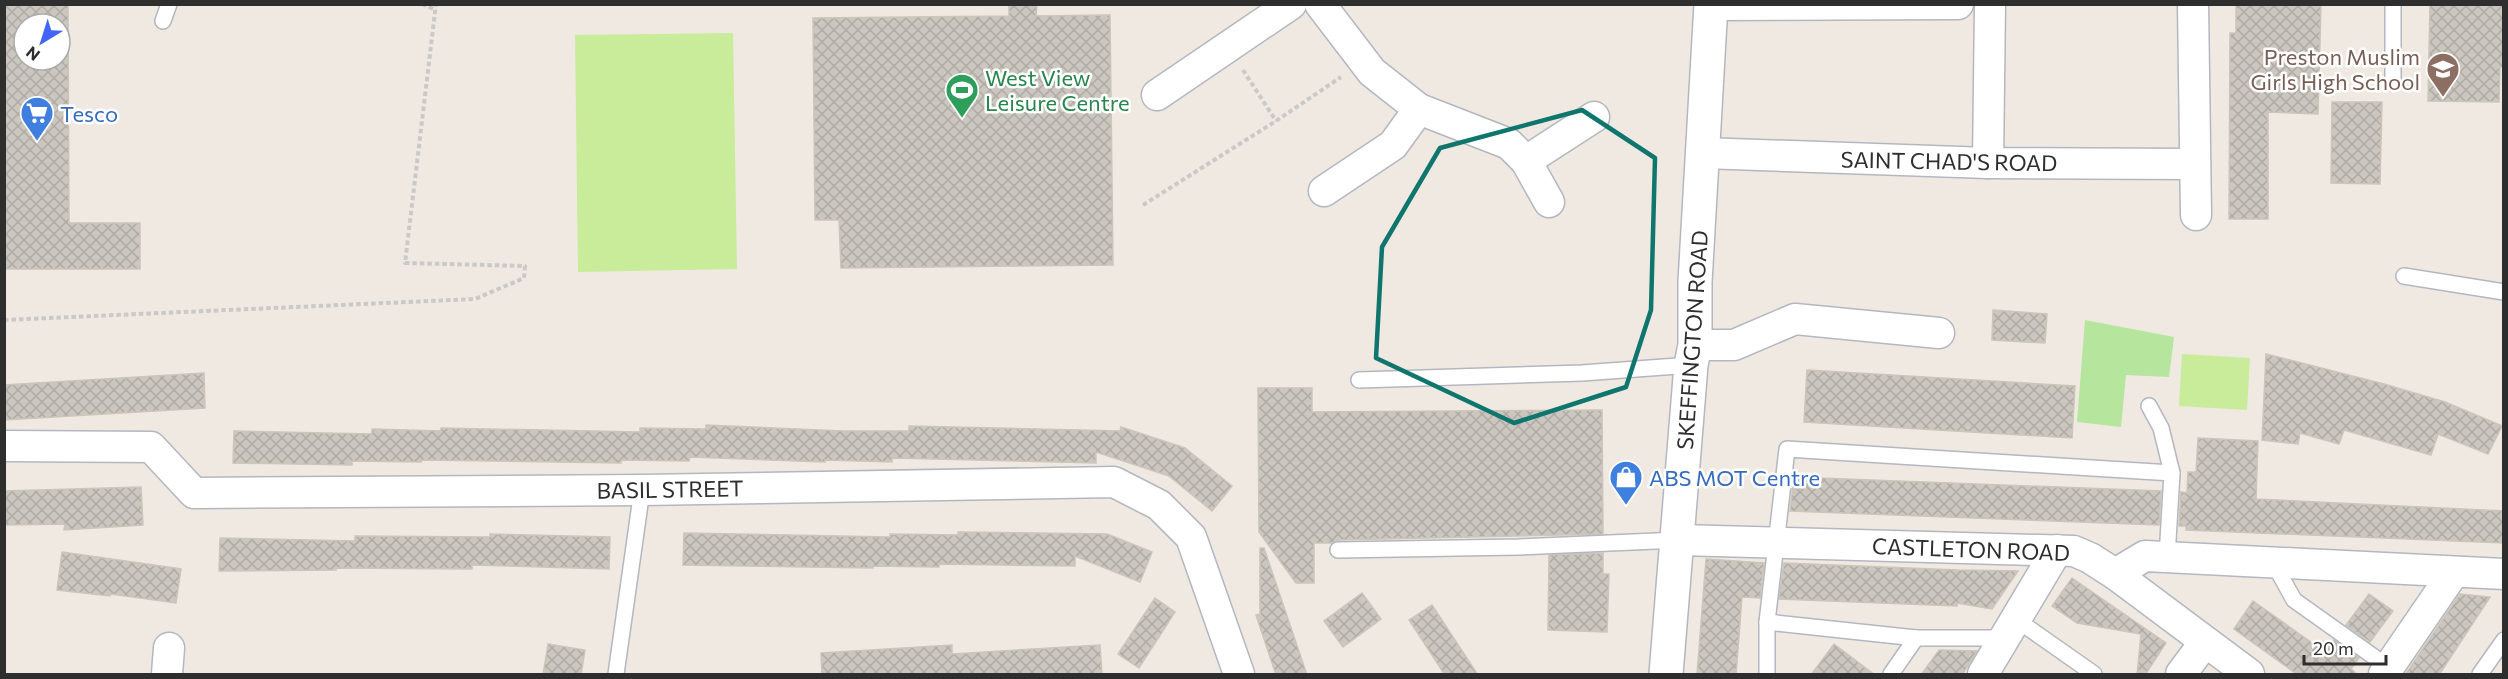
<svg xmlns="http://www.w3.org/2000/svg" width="2508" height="679" font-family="Commissioner,sans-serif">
	<defs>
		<pattern id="building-cross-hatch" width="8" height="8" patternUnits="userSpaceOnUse" patternTransform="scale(1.5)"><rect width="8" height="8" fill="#cbc7bf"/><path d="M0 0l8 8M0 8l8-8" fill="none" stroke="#afaba4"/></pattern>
	</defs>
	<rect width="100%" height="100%" fill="#efe9e1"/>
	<path fill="#b6e59e" d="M 2085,320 L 2174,337 L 2169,377 L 2126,375 L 2121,427 L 2077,422 Z"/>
	<g fill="#c9ec9a">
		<path d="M 733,33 L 737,269 L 578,272 L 575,35 Z"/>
		<path d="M 2182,354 L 2250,358 L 2247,410 L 2179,406 Z"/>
	</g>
	<g fill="url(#building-cross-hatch)" stroke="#cbc5ba" stroke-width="1.5" fill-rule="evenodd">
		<path d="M 4,4 L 68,4 L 69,223 L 140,223 L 140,269 L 4,269 ZM 24,24 L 60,24 L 60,60 L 24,60 Z"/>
		<path d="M 1009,4 L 1037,4 L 1036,16 L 1110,15 L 1113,265 L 841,268 L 839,220 L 815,220 L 813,18 L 1009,16 Z"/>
		<path d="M 2236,4 L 2321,4 L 2318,114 L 2268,112 L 2268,219 L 2229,219 L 2230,33 L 2236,33 Z"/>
		<path d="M 2430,4 L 2504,4 L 2504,67 L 2500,67 L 2499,102 L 2428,101 Z"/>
		<path d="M 2332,102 L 2382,102 L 2380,184 L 2331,183 Z"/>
		<path d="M 1993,310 L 2047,314 L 2045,343 L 1992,340 Z"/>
		<path d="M 2266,354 L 2384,384 L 2445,402 L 2502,426 L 2488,454 L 2438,434 L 2431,455 L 2344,430 L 2339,444 L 2300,433 L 2298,444 L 2262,440 Z"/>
		<path d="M 1807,370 L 2075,386 L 2072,438 L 1804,422 Z"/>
		<path d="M 204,373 L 205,408 L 4,420 L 4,385 Z"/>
		<path d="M 1258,388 L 1312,388 L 1312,412 L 1602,410 L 1603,534 L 1338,540 L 1332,543 L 1314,543 L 1314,583 L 1296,583 L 1259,532 Z"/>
		<path d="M 706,425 L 843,431 L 909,431 L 909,426 L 1120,431 L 1121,427 L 1185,448 L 1232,486 L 1212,511 L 1169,476 L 1096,452 L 1096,463 L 892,458 L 892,462 L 825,460 L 825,462 L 690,457 L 689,461 L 621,460 L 621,463 L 422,460 L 421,462 L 352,461 L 352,465 L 233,463 L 234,431 L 372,434 L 372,429 L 441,431 L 441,428 L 640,432 L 640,428 L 706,429 Z"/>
		<path d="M 2198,438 L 2258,441 L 2256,499 L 2504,511 L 2504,543 L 2186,530 L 2186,526 L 2179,526 L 2181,492 L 2187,493 L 2188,472 L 2196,472 Z"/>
		<path d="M 1794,477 L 2161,491 L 2159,525 L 1790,511 Z"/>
		<path d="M 141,487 L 143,525 L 64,530 L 65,524 L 4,525 L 4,491 Z"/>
		<path d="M 958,532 L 1107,534 L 1152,552 L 1140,582 L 1075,556 L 1075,566 L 939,564 L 939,567 L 873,566 L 873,568 L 683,565 L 684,533 L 890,537 L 890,534 L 958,535 Z"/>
		<path d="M 490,534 L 610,537 L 609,569 L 472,565 L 472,569 L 336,568 L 336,570 L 219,571 L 220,538 L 355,541 L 355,536 L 490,537 Z"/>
		<path d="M 1260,548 L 1264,548 L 1307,675 L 1276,675 L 1256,615 L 1260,614 Z"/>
		<path d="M 62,552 L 181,569 L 176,603 L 111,594 L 110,596 L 57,590 Z"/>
		<path d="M 1603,553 L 1603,574 L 1609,574 L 1607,632 L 1548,630 L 1549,555 Z"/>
		<path d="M 1706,559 L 1764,563 L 1760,598 L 1742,597 L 1736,675 L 1697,675 Z"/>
		<path d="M 1784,563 L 1958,570 L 2018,571 L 1992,609 L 1957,603 L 1957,606 L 1779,599 Z"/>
		<path d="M 2072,578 L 2166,643 L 2145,675 L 2137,675 L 2141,634 L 2077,623 L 2052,606 Z"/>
		<path d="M 1362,593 L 1381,619 L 1343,647 L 1324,621 Z"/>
		<path d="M 2369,594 L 2393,611 L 2370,642 L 2346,625 Z"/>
		<path d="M 2460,594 L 2490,597 L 2439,675 L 2405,675 Z"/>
		<path d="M 1155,598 L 1175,612 L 1139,668 L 1118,654 Z"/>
		<path d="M 2253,601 L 2325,652 L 2334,640 L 2359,658 L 2351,669 L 2358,675 L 2298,675 L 2234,629 Z"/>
		<path d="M 1432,605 L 1478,675 L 1445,675 L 1409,620 Z"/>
		<path d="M 548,644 L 585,650 L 581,675 L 543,675 Z"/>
		<path d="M 1834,644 L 1875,675 L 1811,675 Z"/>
		<path d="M 952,645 L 952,654 L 1100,645 L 1102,675 L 822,675 L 821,653 Z"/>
		<path d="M 1939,650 L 1977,651 L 1962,675 L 1921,675 Z"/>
	</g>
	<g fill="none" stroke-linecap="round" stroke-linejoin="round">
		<g stroke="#b4b7c1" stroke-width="18">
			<g id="lane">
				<path d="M 163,21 L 169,4"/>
				<path d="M 2393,83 L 2393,4"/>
				<path d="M 2404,276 L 2504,292"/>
				<path d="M 1359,380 L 1582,373 L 1691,365"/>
				<path d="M 2149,406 L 2161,428 L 2172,473"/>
				<path d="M 1338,550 L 1518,547 L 1679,540"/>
				<path d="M 2273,562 L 2294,600 L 2391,669"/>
				<path d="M 2017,620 L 2094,674"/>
				<path d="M 1767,622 L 1916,638 L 2006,638"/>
				<path d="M 616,674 L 642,490"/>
				<path d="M 1767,674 L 1767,622 L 1787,449 L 2172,473 L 2167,557"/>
				<path d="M 1891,674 L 1916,638"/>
				<path d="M 2480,674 L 2504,640"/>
			</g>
		</g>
		<g stroke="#b4b7c1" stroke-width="33">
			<g id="street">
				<path d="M 1320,4 L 1372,72 L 1419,109 L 1509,144 L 1526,161 L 1549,202"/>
				<path d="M 2193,4 L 2196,215"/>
				<path d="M 1711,5 L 1958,4"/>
				<path d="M 1157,95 L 1291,4"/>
				<path d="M 1703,153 L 1988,163 L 2195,164"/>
				<path d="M 1526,161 L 1594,117"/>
				<path d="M 1988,163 L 1990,4"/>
				<path d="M 1324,191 L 1393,145 L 1419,109"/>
				<path d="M 1695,345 L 1734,345 L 1795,319 L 1939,333"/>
				<path d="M 4,446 L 151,447 L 194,493 L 642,490 L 1114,482 L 1159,505 L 1191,537 L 1239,674"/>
				<path d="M 1679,540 L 2074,551 L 2090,558 L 2115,574 L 2145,556 L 2504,574"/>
				<path d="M 2115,574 L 2249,674"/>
				<path d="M 167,674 L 169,648"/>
				<path d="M 1983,674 L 2057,550"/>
				<path d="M 2181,674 L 2205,642"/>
				<path d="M 2384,674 L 2454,572"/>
			</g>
		</g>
		<g stroke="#b4b7c1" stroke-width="36">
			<path id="secondary" d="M 1666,674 L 1691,365 L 1695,345 L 1695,282 L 1711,4"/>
		</g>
		<g stroke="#c9c9c9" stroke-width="4" stroke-dasharray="4.5 3" stroke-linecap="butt">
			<path d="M 422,4 L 436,10"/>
			<path d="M 1243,70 L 1276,121"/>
			<path d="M 1143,205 L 1276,121 L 1341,77"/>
			<path d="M 4,320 L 475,299 L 524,278 L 525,266 L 405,263 L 436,4"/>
		</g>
		<use href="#lane" stroke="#fff" stroke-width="15"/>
		<use href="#street" stroke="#fff" stroke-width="30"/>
		<use href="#secondary" stroke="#fff" stroke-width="33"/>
	</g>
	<path fill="none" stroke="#0f766e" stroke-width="4.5" stroke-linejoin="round" d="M 1582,110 L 1655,158 L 1651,310 L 1626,387 L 1514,423 L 1376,358 L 1382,247 L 1440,148 Z"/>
	<defs>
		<g id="school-pin" transform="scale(1.725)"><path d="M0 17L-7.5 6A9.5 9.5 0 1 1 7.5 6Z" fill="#8d6e63" stroke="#fff"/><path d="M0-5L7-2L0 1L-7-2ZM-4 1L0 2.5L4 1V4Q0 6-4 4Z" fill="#fff"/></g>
		<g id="stadium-pin" transform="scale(1.725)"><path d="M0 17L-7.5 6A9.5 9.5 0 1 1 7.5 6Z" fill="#2e9e5b" stroke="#fff"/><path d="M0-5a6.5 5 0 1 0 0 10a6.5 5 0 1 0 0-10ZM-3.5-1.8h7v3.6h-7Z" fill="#fff"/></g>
		<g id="supermarket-pin" transform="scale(1.725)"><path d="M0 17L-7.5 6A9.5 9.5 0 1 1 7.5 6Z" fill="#3f7fe0" stroke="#fff"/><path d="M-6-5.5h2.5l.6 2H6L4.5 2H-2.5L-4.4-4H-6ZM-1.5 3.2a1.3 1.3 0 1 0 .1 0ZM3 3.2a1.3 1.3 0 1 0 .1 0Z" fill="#fff"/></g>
		<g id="shop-pin" transform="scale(1.725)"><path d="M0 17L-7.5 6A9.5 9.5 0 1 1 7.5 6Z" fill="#3f7fe0" stroke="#fff"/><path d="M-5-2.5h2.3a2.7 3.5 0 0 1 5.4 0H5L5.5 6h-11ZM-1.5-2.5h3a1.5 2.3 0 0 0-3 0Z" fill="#fff"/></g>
	</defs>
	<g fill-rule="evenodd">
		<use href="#school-pin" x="2443" y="69"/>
		<use href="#stadium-pin" x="962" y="90"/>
		<use href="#supermarket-pin" x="37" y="113"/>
		<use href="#shop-pin" x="1626" y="477"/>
	</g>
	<g text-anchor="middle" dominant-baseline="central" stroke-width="5" stroke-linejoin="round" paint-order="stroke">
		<g font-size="22" fill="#785e54" stroke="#fff" text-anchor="end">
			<text x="2420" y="56">Preston Muslim<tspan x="2420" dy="25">Girls High School</tspan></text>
		</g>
		<g font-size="22" fill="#27864d" stroke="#fff" text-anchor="start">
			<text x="985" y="77">West View<tspan x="985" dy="25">Leisure Centre</tspan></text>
		</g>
		<g font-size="22" fill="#366cbe" stroke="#fff" text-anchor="start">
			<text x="60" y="113">Tesco</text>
			<text x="1649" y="477">ABS MOT Centre</text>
		</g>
		<g font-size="22" fill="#2e2e2e" stroke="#fff">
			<text transform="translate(1949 161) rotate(1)">SAINT CHAD'S ROAD</text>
			<text transform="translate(1692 340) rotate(-86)">SKEFFINGTON ROAD</text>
			<text transform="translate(670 489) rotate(-1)">BASIL STREET</text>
			<text transform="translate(1971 549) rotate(2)">CASTLETON ROAD</text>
		</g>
	</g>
	<rect width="2508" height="679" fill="none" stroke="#2e2e2e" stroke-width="12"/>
	<g transform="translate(42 42) rotate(218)"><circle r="28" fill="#ffffff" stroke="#ababab" stroke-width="1.5"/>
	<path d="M0-4.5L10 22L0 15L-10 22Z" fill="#4264fb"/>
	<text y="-9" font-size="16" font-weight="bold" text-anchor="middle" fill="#2e2e2e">N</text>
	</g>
	<path d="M2304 655v9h82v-9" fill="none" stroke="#2e2e2e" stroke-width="3"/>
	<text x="2313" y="655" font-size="18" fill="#2e2e2e" stroke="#ffffff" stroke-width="4.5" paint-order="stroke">20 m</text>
</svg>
